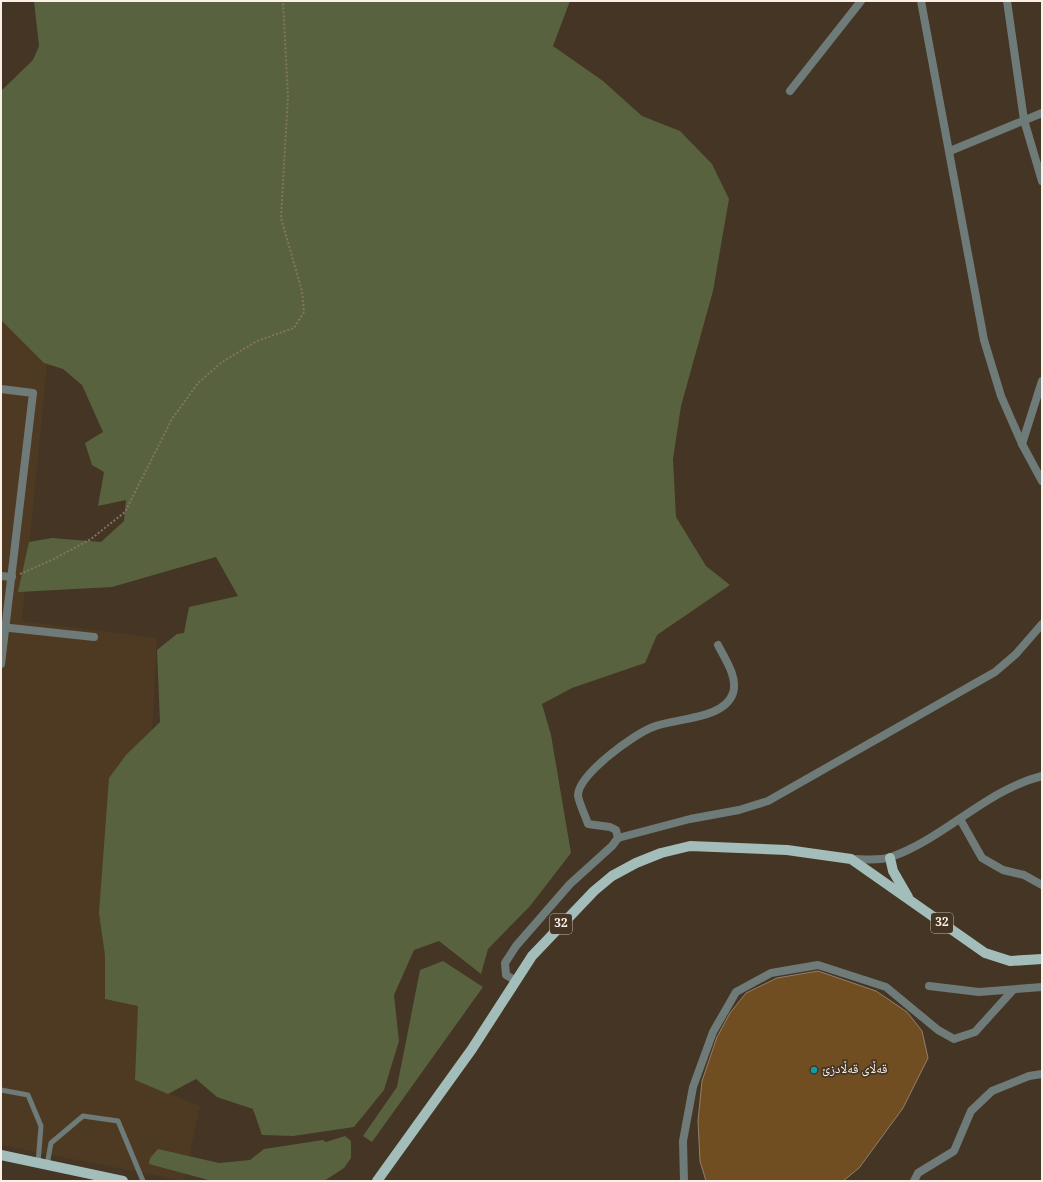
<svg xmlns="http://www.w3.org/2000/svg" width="1043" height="1182" font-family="Georgia,'Noto Naskh Arabic',serif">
	<rect width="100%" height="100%" fill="#443524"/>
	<path fill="#4e3a23" d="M 1,320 L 47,365 L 22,621 L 157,638 L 135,1080 L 200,1106 L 184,1181 L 1,1145 Z"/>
	<g fill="#59623f">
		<path d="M 34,1 L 570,1 L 553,46 L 603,81 L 642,116 L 680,131 L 712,164 L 729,199 L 713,291 L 681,406 L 673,459 L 676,517 L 706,566 L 730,585 L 657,635 L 645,663 L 572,688 L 542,704 L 551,735 L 571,853 L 530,906 L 488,949 L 481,974 L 439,941 L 414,950 L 394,995 L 399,1041 L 384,1090 L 354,1127 L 293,1136 L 262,1135 L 253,1109 L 217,1097 L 196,1079 L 168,1094 L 135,1080 L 138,1006 L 105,999 L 105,955 L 99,913 L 109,778 L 126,755 L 160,722 L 157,650 L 177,634 L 184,633 L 189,607 L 238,596 L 216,557 L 112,587 L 18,592 L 29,542 L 52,538 L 101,542 L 124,521 L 126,500 L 98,506 L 104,472 L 92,465 L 85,443 L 103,432 L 82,385 L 63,369 L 44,363 L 1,320 L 1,91 L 33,60 L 39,46 Z"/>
		<path d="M 443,961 L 483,987 L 372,1142 L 363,1136 L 397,1087 L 420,970 Z"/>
		<path d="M 345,1136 L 351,1141 L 351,1158 L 344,1168 L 324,1181 L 212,1181 L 149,1164 L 150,1158 L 158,1149 L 219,1163 L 250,1160 L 264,1149 L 323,1140 L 326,1142 Z"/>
	</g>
	<path fill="#714e22" stroke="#91806d" d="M 818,971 L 876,991 L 907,1012 L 922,1031 L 928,1058 L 903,1108 L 859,1168 L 843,1181 L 706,1181 L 700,1161 L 698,1121 L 702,1081 L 717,1037 L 730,1013 L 746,993 L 777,978 Z"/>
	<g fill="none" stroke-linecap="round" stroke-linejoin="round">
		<path stroke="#817465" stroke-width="2" stroke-dasharray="2 2" stroke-linecap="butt" d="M 20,574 L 52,560 L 91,539 L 125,512 L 172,419 L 198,383 L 222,362 L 257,341 L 294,328 L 304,312 L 302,291 L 281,218 L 288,96 L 283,1"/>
		<g stroke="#6e7b79" stroke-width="5">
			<path d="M 1,1090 L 28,1095 L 41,1126 L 38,1163"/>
			<path d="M 47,1165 L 51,1143 L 83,1116 L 118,1121 L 143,1181"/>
		</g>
		<g stroke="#6e7b79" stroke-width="8">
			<path d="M 921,1 L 984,340 L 1001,396 L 1022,444 L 1042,481"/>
			<path d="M 1007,1 L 1024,120 L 1042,181"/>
			<path d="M 790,91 L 861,1"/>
			<path d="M 950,151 L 1042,113"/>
			<path d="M 1,389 L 33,393 L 1,664"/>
			<path d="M 1022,444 L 1042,381"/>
			<path d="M 1,576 L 12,577"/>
			<path d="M 1,627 L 94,637"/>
			<path d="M 960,819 L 982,858 L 1003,870 L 1024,875 L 1042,885"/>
			<path d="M 618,838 L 690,819 L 739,810 L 768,801 L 995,672 L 1016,654 L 1042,624"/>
			<path d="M 851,859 C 863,859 880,861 891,857 C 945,838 986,790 1042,776"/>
			<path d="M 516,981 L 506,975 L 505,963 L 516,946 L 570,884 L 612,846 L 618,838 L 616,830 L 610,827 L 588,824 C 586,817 578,801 578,795 C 579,774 634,734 653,727 C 675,718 724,720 733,693 C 738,677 725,659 718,645"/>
			<path d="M 929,986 L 979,992 L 1042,987"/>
			<path d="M 684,1181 L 683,1141 L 693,1087 L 713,1032 L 736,992 L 771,973 L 818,965 L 886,987 L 938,1030 L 954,1039 L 975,1032 L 1013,990"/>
			<path d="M 914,1181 L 918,1173 L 954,1151 L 971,1111 L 992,1091 L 1029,1076 L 1042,1074"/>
		</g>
		<g stroke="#a2bdba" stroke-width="10">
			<path d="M 890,858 L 893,871 L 908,897"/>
			<path d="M 1,1155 L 123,1181"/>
			<path d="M 377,1181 L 472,1049 L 532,956 L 594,891 L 612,876 L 636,863 L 661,853 L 690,846 L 787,850 L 851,859 L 985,953 L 1010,961 L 1042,959"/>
		</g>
	</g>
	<circle fill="#0f9aa8" stroke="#443524" stroke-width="1.5" cx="814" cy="1070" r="4"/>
	<g text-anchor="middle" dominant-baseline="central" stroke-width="3.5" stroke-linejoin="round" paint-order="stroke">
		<g fill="#443524" stroke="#c3b8ab" stroke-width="1">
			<rect x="931" y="913" width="22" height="20" rx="3"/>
			<rect x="550" y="914" width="22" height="20" rx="3"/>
		</g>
		<g font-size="12" font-weight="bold" fill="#faf0e5">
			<text x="942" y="923">32</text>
			<text x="561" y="924">32</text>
		</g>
		<g font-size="13" fill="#faf0e5" stroke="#443524" text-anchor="start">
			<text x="822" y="1070">قەڵای قەڵادزێ</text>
		</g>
	</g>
	<rect width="1043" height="1182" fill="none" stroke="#faf0e5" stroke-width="4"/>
</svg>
